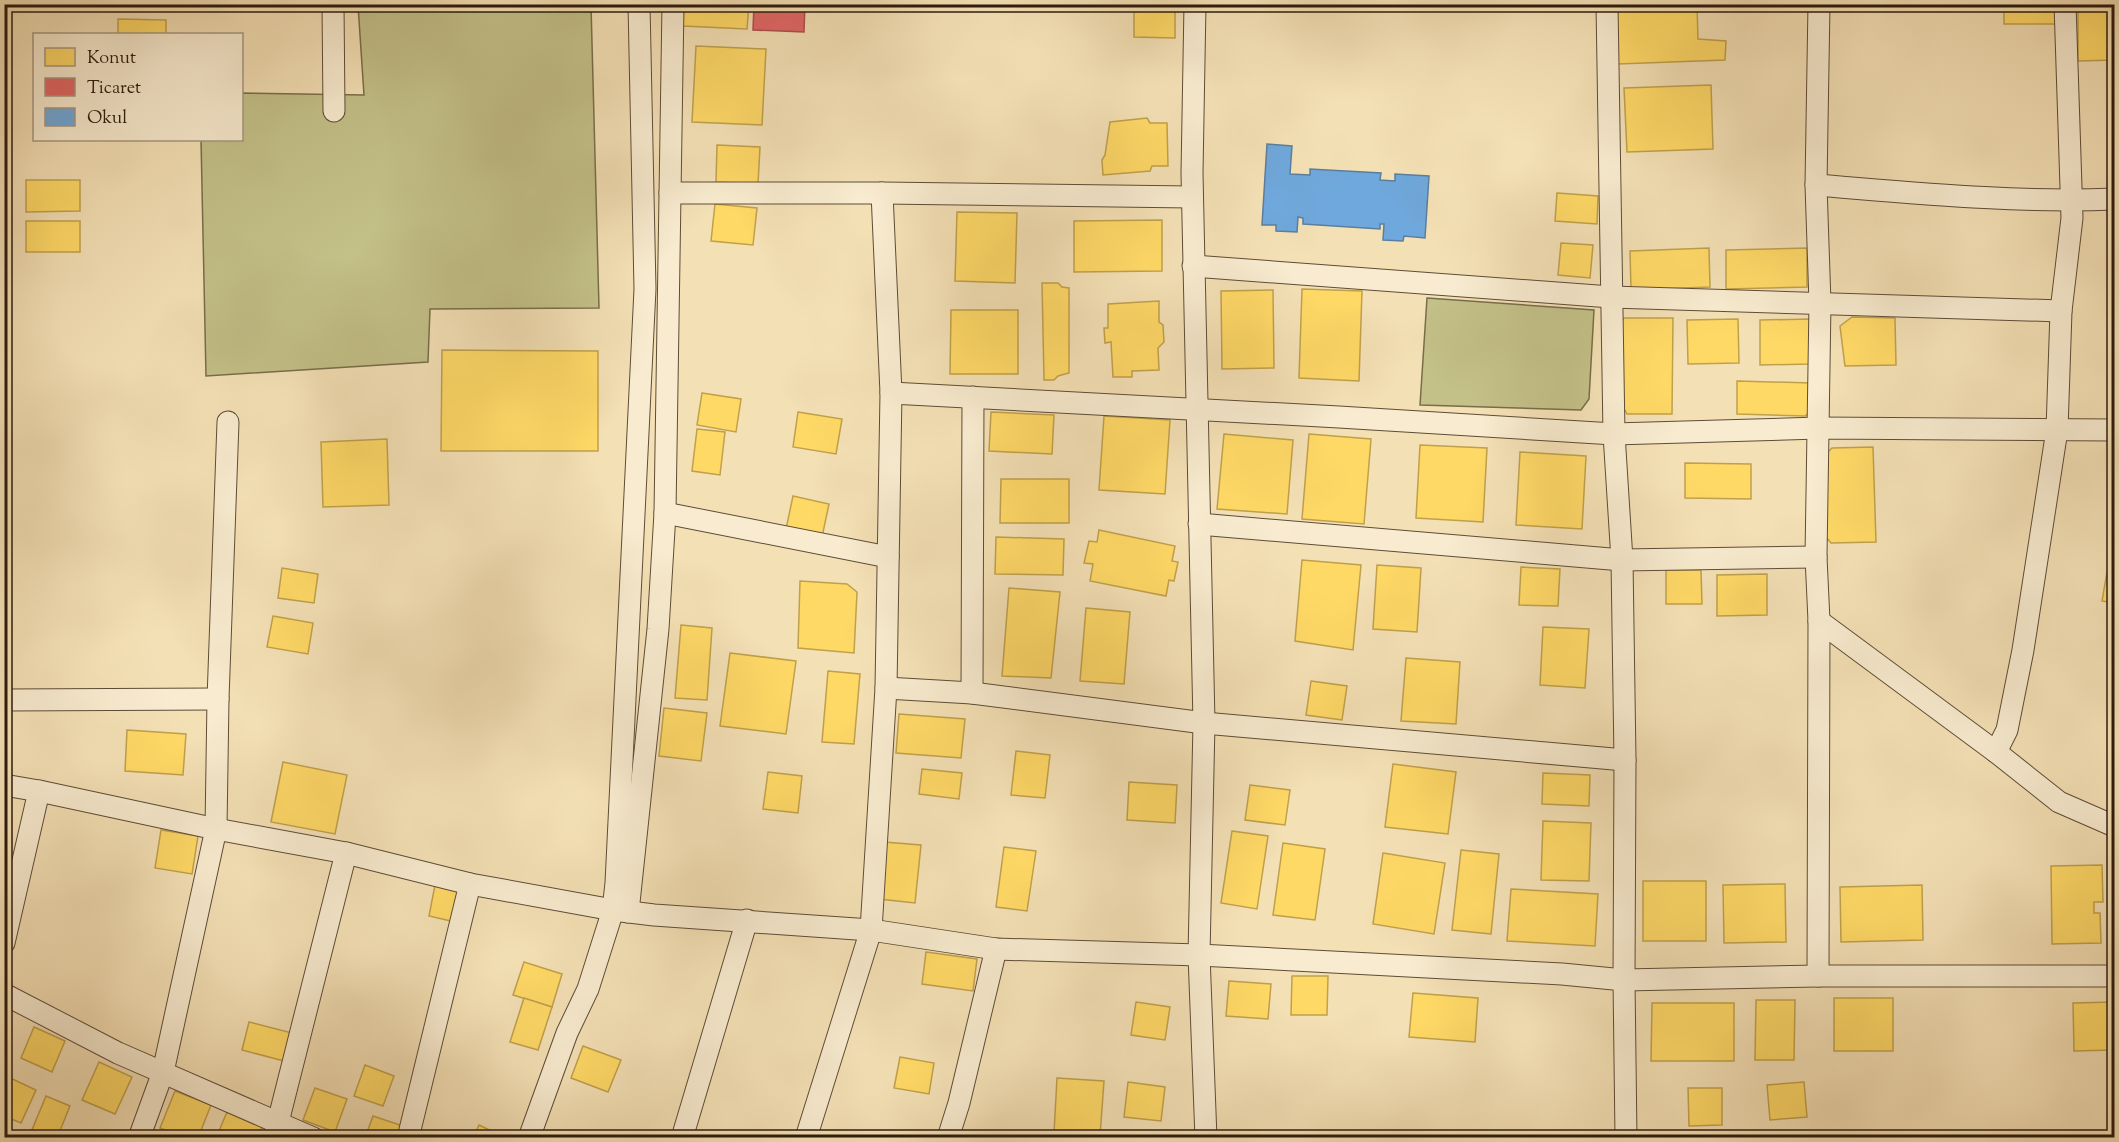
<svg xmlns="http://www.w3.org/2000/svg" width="2119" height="1142" font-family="'Sorts Mill Goudy',serif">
	<rect width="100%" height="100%" fill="#f4e0b5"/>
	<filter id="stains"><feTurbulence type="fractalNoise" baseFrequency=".00333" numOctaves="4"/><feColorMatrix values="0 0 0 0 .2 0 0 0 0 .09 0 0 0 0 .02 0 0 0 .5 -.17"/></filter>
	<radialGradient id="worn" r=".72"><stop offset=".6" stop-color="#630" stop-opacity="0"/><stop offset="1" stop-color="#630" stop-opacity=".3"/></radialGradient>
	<g fill="#c3c088" stroke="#786e4a" stroke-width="1.5">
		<path d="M 358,5 L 591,5 L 599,308 L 430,309 L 428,362 L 206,376 L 201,140 L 242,140 L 242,93 L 364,95 Z"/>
		<path d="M 1427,298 L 1594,310 L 1589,399 L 1581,410 L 1420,405 Z"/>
	</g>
	<g fill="#ffd966" stroke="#c0a04b" stroke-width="1.5">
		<path d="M 684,4 L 749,4 L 747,29 L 683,26 Z"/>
		<path d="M 1134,4 L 1175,4 L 1175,38 L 1134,37 Z"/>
		<path d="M 1616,4 L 1697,4 L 1698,39 L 1726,41 L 1725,60 L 1618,64 Z"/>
		<rect x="2004" y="4" width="54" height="20"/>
		<path d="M 2078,4 L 2114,4 L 2114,60 L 2078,61 Z"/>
		<path d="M 118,19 L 166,20 L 166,34 L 118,34 Z"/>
		<path d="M 696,46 L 766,49 L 762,125 L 692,122 Z"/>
		<path d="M 1711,85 L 1713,149 L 1627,152 L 1624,88 Z"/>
		<path d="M 1147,118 L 1150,123 L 1167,123 L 1168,166 L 1152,166 L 1150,171 L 1103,175 L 1102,160 L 1105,155 L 1110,122 Z"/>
		<path d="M 717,145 L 760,147 L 758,184 L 716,182 Z"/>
		<path d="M 26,180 L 80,180 L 80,211 L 26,212 Z"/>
		<path d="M 1557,193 L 1598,196 L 1597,224 L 1555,221 Z"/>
		<path d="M 715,204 L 757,208 L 753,245 L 711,241 Z"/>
		<path d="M 957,212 L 1017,213 L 1015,283 L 955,281 Z"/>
		<path d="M 1162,220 L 1162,271 L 1074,272 L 1074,221 Z"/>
		<rect x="26" y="221" width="54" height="31"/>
		<path d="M 1561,243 L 1593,245 L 1590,278 L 1558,275 Z"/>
		<path d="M 1709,248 L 1710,287 L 1631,290 L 1630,251 Z"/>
		<path d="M 1807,248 L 1807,287 L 1726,289 L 1726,250 Z"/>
		<path d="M 1042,283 L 1058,283 L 1062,287 L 1069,288 L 1069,373 L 1058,376 L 1054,380 L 1044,380 Z"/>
		<path d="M 1302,289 L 1362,291 L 1359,381 L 1299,378 Z"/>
		<path d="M 1273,290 L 1274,368 L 1222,369 L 1221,291 Z"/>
		<path d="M 1159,301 L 1159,322 L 1163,325 L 1164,342 L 1158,348 L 1159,370 L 1132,371 L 1132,377 L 1113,377 L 1111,342 L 1105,343 L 1104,328 L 1108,328 L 1108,304 Z"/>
		<path d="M 951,310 L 1018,310 L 1018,374 L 950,374 Z"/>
		<path d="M 1852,317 L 1895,318 L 1896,365 L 1845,366 L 1840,326 Z"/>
		<path d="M 1624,318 L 1673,318 L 1672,414 L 1627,414 L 1620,401 L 1620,324 Z"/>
		<path d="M 1738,319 L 1739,363 L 1688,364 L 1687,320 Z"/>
		<path d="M 1810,319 L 1810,364 L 1760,365 L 1760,320 Z"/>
		<path d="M 442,350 L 598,351 L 598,451 L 441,451 Z"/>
		<path d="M 1737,381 L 1812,383 L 1812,410 L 1805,416 L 1737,414 Z"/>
		<path d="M 702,393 L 741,399 L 736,432 L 697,425 Z"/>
		<path d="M 798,412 L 842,419 L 836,454 L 793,447 Z"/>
		<path d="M 991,412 L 1054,415 L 1052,454 L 989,451 Z"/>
		<path d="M 1104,416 L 1170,420 L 1165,494 L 1099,490 Z"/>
		<path d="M 697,429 L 725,432 L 720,475 L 692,471 Z"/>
		<path d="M 1224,434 L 1293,440 L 1287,514 L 1217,509 Z"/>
		<path d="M 1309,434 L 1371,439 L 1364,524 L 1302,519 Z"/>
		<path d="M 387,439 L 389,505 L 323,507 L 321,442 Z"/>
		<path d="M 1420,445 L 1487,448 L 1483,522 L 1416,518 Z"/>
		<path d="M 1873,447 L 1876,542 L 1831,543 L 1826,537 L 1828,452 L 1832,448 Z"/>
		<path d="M 1520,452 L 1586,456 L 1582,529 L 1516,525 Z"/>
		<path d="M 1685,463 L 1751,464 L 1751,499 L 1685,498 Z"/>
		<path d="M 1001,479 L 1069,479 L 1069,523 L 1000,523 Z"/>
		<path d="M 793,496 L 829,504 L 822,537 L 786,529 Z"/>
		<path d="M 1099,530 L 1175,546 L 1172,561 L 1178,562 L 1174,581 L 1169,580 L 1166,596 L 1090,581 L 1093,564 L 1084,563 L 1089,541 L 1097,542 Z"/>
		<path d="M 996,537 L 1064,539 L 1063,575 L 995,574 Z"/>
		<path d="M 1302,560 L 1361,565 L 1353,650 L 1295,641 Z"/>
		<path d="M 1377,565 L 1421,568 L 1417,632 L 1373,629 Z"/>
		<path d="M 1521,567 L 1560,569 L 1558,606 L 1519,605 Z"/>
		<path d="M 282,568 L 318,574 L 314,603 L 278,598 Z"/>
		<path d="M 1666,570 L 1701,570 L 1702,604 L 1666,604 Z"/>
		<path d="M 2107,572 L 2114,573 L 2114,603 L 2102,601 Z"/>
		<path d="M 1767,574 L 1767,615 L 1717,616 L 1717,575 Z"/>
		<path d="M 800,581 L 847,584 L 857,592 L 854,653 L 798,648 Z"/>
		<path d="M 1009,588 L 1060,592 L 1051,678 L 1002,676 Z"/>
		<path d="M 1086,608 L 1130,612 L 1124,684 L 1080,681 Z"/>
		<path d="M 273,616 L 313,623 L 308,654 L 267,647 Z"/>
		<path d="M 681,625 L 712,628 L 707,700 L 675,698 Z"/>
		<path d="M 1543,627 L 1589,629 L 1585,688 L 1540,685 Z"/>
		<path d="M 730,653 L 796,661 L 786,734 L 720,726 Z"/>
		<path d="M 1406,658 L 1460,662 L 1456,724 L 1401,721 Z"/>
		<path d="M 828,671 L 860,674 L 854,744 L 822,742 Z"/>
		<path d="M 1311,681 L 1347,686 L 1342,720 L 1306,715 Z"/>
		<path d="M 664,708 L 707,713 L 701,761 L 659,756 Z"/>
		<path d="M 899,714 L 965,719 L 961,758 L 896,753 Z"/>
		<path d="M 127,730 L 186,734 L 183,775 L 125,771 Z"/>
		<path d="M 1016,751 L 1050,755 L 1045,798 L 1011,795 Z"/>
		<path d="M 283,762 L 347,775 L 335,834 L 271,822 Z"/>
		<path d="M 1393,764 L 1456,772 L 1448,834 L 1385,827 Z"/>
		<path d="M 922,769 L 962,773 L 959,799 L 919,794 Z"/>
		<path d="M 768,772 L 802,776 L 798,813 L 763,809 Z"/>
		<path d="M 1543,773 L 1590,775 L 1589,806 L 1542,804 Z"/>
		<path d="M 1129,782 L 1177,785 L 1175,823 L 1127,820 Z"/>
		<path d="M 1250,785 L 1290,790 L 1285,825 L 1245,820 Z"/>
		<path d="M 1543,821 L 1591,823 L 1589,881 L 1541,880 Z"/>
		<path d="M 161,830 L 198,836 L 192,874 L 155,868 Z"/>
		<path d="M 1232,831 L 1268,836 L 1257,909 L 1221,903 Z"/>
		<path d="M 884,842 L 921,845 L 915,903 L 879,899 Z"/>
		<path d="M 1283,843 L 1325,849 L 1315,920 L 1273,915 Z"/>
		<path d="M 1004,847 L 1036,851 L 1027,911 L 996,907 Z"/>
		<path d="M 1461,850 L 1499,854 L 1491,934 L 1452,930 Z"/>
		<path d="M 1383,853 L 1445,863 L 1434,934 L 1373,924 Z"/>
		<path d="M 2102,865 L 2103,902 L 2094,902 L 2094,913 L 2100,913 L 2101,943 L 2052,944 L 2051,866 Z"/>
		<rect x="1643" y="881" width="63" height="60"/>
		<path d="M 1785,884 L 1786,942 L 1724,943 L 1723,885 Z"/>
		<path d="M 435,885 L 458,890 L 451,921 L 429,916 Z"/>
		<path d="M 1922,885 L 1923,940 L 1841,942 L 1840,887 Z"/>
		<path d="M 1511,889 L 1598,894 L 1595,946 L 1507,941 Z"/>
		<path d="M 926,952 L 977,959 L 973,991 L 922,984 Z"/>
		<path d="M 524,962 L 562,974 L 552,1007 L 513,995 Z"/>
		<path d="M 1292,976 L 1328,976 L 1327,1015 L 1291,1015 Z"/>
		<path d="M 1229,981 L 1271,984 L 1268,1019 L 1226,1016 Z"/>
		<path d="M 1413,993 L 1478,998 L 1475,1042 L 1409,1037 Z"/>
		<path d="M 524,998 L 552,1007 L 538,1050 L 510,1042 Z"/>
		<rect x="1834" y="998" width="59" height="53"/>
		<path d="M 1756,1000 L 1795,1000 L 1794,1060 L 1755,1060 Z"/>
		<path d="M 1136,1002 L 1170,1007 L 1165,1040 L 1131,1035 Z"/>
		<path d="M 2114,1002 L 2114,1050 L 2074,1051 L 2073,1003 Z"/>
		<path d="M 1652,1003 L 1734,1003 L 1734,1061 L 1651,1061 Z"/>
		<path d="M 249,1022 L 292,1033 L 284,1061 L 242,1050 Z"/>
		<path d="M 34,1027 L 65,1041 L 52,1072 L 21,1058 Z"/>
		<path d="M 583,1046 L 621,1060 L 608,1092 L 571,1078 Z"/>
		<path d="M 900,1057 L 934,1063 L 929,1094 L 894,1088 Z"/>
		<path d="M 99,1062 L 132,1077 L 115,1114 L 82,1100 Z"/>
		<path d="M 365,1065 L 394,1076 L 383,1106 L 354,1096 Z"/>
		<path d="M 6,1076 L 36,1090 L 21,1123 L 4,1116 Z"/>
		<path d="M 1057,1078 L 1104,1081 L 1100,1136 L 1054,1133 Z"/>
		<path d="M 1128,1082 L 1165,1087 L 1161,1121 L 1124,1117 Z"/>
		<path d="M 1804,1082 L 1807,1117 L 1770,1120 L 1767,1085 Z"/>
		<path d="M 315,1088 L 347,1099 L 335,1132 L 303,1120 Z"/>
		<path d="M 1688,1088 L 1722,1088 L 1722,1125 L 1689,1126 Z"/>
		<path d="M 175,1091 L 211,1105 L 198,1138 L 186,1138 L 160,1128 Z"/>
		<path d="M 46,1096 L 70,1106 L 57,1138 L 49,1138 L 32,1130 Z"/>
		<path d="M 227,1112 L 262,1127 L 258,1138 L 216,1138 Z"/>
		<path d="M 373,1116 L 403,1126 L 399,1138 L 365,1138 Z"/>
		<path d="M 479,1125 L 506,1138 L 473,1138 Z"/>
	</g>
	<path fill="#e06666" stroke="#aa504b" stroke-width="1.5" d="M 754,4 L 805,4 L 804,32 L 753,30 Z"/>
	<path fill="#6fa8dc" stroke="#5b7e9e" stroke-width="1.5" d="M 1267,144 L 1292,146 L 1290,174 L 1310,175 L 1310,169 L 1381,173 L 1380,180 L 1395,181 L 1395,174 L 1429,176 L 1425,238 L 1404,236 L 1403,241 L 1383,240 L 1384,224 L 1380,224 L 1380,229 L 1303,224 L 1303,218 L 1298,217 L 1297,232 L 1276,231 L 1276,225 L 1262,225 Z"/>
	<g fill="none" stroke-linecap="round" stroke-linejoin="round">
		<g stroke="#5e4c37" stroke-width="23">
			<g id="minor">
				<path d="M 333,4 L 334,111"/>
				<path d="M 1195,4 L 1192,173 L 1204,723 L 1199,955 L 1206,1138"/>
				<path d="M 1607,4 L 1614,434 L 1622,560 L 1625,760 L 1624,980 L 1626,1138"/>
				<path d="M 1816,185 C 1916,193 2015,203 2114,199"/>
				<path d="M 670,193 L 882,193 L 1192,197"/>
				<path d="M 1193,266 L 1611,297 L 2061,311"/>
				<path d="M 891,393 L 1339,417 L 1614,434 L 1819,428 L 2114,430"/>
				<path d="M 665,513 L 888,557"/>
				<path d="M 1199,524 L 1622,560 L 1816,557"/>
				<path d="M 1819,621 L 1996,752 L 2059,802 L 2114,826"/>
				<path d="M 886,688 L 972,693 L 1204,723 L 1625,760"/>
				<path d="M 972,693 L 973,397"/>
				<path d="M 4,700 L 218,699"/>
				<path d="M 1996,752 L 2007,730 L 2023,650 L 2057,430 L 2061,311 L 2072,218 L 2065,4"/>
				<path d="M 4,785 L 39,791 L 216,829 L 346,853 L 470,884 L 613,910 L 654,915 L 871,930 L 996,949 L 1199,955 L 1562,974 L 1624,980 L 1818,976 L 2114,976"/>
				<path d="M 628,912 L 658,629 L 665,513 L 673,4"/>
				<path d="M 4,943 L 39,791"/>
				<path d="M 1818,976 L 1819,621 L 1816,557 L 1820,303 L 1816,185 L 1819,4"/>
				<path d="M 4,994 L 118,1053 L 313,1138"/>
				<path d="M 139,1138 L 163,1072 L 216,829 L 218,699 L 228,422"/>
				<path d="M 274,1138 L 346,853"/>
				<path d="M 408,1138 L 470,884"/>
				<path d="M 529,1138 L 567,1033 L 588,989 L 613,910 L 616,883 L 645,289 L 639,4"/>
				<path d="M 682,1138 L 747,920"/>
				<path d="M 806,1138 L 871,930 L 886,688 L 891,393 L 882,193"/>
				<path d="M 948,1138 L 959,1103 L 996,949"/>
			</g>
		</g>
		<use href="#minor" stroke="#f8ebcf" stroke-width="21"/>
	</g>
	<rect width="2119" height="1142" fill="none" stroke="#f4e0b5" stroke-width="24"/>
	<rect x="6" y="6" width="2107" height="1130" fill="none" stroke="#2c1b0d" stroke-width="3"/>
	<rect x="12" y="12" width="2095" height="1118" fill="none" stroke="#2c1b0d" stroke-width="1.5"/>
	<rect x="33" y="33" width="210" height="108" fill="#f8ebcf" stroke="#a69881" stroke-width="1.5"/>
	<rect x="45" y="48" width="30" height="18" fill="#ffd966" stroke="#a69881" stroke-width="1.5"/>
	<text x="87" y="63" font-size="18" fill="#2c1b0d">Konut</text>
	<rect x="45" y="78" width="30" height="18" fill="#e06666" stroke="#a69881" stroke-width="1.5"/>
	<text x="87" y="93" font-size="18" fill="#2c1b0d">Ticaret</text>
	<rect x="45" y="108" width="30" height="18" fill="#6fa8dc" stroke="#a69881" stroke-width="1.5"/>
	<text x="87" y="123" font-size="18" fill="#2c1b0d">Okul</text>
	<rect width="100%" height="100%" filter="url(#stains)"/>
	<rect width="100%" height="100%" fill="url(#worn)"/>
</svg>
